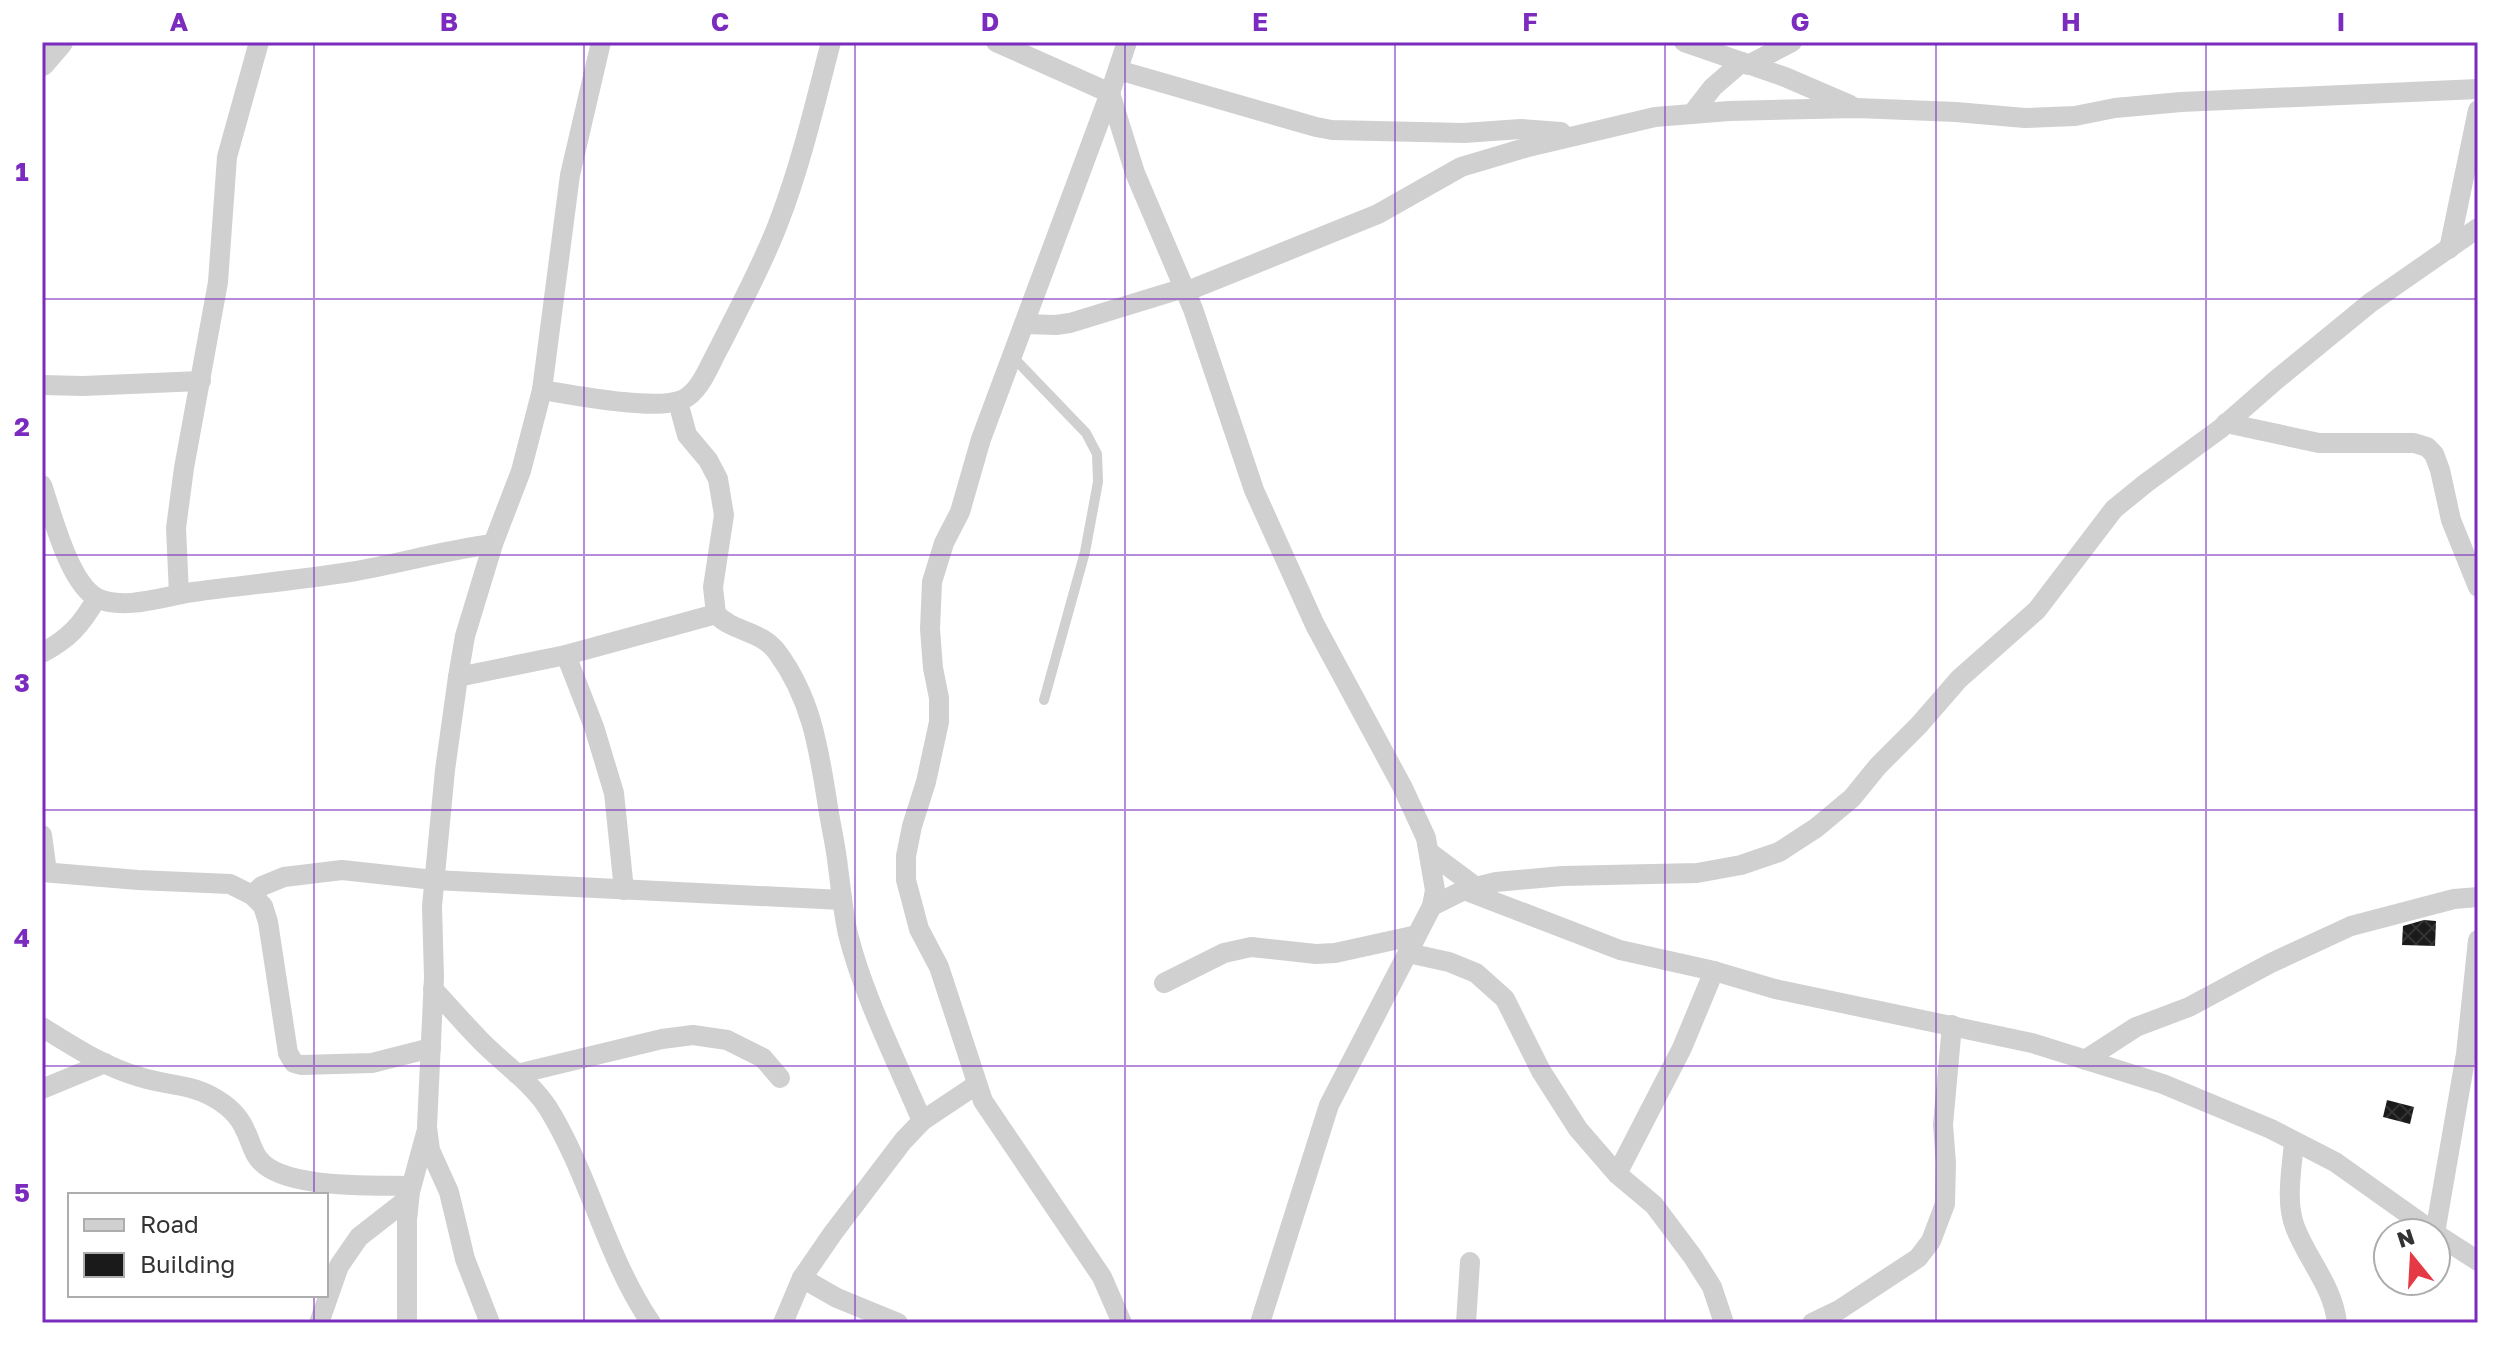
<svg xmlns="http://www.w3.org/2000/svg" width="2520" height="1365" font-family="'Golos Text',sans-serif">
	<defs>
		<pattern id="building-cross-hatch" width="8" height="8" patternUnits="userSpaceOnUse" patternTransform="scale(2)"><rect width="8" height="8" fill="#1a1a1a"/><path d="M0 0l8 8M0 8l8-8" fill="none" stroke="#333"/></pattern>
	</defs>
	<rect width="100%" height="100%" fill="#fff"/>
	<g fill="url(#building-cross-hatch)">
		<path d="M 2424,920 L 2436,921 L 2435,946 L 2402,945 L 2403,926 Z"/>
		<path d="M 2387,1100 L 2414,1107 L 2410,1124 L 2383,1117 Z"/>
	</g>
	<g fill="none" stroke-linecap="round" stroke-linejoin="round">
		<path stroke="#d0d0d0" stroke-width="10" d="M 1012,356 L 1086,433 L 1097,454 L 1098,482 L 1085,552 L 1044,700"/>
		<g stroke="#d0d0d0" stroke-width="20">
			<path d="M 996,42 L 1110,93 L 1135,173 L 1193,309 L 1254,490 L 1315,625 L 1403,788 L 1426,838 L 1435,890 L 1432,906 L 1329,1105 L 1260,1323"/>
			<path d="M 1684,42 L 1785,77 L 1850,105"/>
			<path d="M 1748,65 L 1792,42"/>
			<path d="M 1118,70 L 1316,127 L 1332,130 L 1464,133 L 1521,129 L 1561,132"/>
			<path d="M 1692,114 L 1713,87 L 1742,62"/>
			<path d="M 2449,249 L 2478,110"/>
			<path d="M 1185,292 L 1378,214 L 1461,167 L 1528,147 L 1655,117 L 1729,111 L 1857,108 L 1956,112 L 2025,118 L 2075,116 L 2115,108 L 2181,102 L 2478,89"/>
			<path d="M 1024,324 L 1056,325 L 1070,323 L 1184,288"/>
			<path d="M 42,385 L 83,386 L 201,381"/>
			<path d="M 542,390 C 573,395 655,411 682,400 C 701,392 710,363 720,346 C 740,306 762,266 778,224 C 801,165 815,103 831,42"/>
			<path d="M 678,402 L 687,435 L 708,460 L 718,479 L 724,515 L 713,587 L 716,614 C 734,633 761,630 777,652 C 812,699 819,750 828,807 C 831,827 836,847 838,867 C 841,889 843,912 848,934 C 863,995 897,1062 922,1121"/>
			<path d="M 2226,423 L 2319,443 L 2414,443 L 2427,447 L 2434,454 L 2440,470 L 2451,520 L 2478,587"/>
			<path d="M 42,485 C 52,514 69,583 97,598 C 123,611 165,596 193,592 C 245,585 298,580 350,572 C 398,564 445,550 493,544"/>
			<path d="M 179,594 L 176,528 L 184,468 L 218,282 L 227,157 L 259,42"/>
			<path d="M 42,653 C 70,638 81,625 97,598"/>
			<path d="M 566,655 L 594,727 L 614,793 L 624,890"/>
			<path d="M 458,677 L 566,655 L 716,614"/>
			<path d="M 42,835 L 47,872"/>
			<path d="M 1429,852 L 1476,887"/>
			<path d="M 42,872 L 138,880 L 230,884 L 252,895 L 263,906 L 268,922 L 288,1053 L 294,1063 L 301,1065 L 372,1063 L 431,1048"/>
			<path d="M 1464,890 L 1620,950 L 1714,971 L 1775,989 L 2032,1043 L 2163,1084 L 2271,1129 L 2335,1162 L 2435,1233"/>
			<path d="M 252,895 L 262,886 L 284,877 L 342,870 L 434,880 L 842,900"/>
			<path d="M 1432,906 L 1464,890 L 1496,882 L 1562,876 L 1697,873 L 1741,865 L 1779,852 L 1816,828 L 1852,798 L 1878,766 L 1919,725 L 1959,679 L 2037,610 L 2114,509 L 2146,483 L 2220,429 L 2276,380 L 2370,303 L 2478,228"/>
			<path d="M 1408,953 L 1449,962 L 1476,973 L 1505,999 L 1541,1071 L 1578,1129 L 1617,1174 L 1654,1205 L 1693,1257 L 1712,1287 L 1724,1323"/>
			<path d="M 1164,983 L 1224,953 L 1251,947 L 1316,954 L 1335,953 L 1417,935"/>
			<path d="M 433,989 C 450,1007 466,1026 483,1043 C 504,1064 532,1083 548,1108 C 590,1176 606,1257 651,1323"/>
			<path d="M 42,1027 C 73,1046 104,1067 140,1077 C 164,1085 189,1084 211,1096 C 226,1104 239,1115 245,1130 C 250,1139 252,1150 258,1158 C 280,1190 374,1185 411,1186"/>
			<path d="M 2085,1060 L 2136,1027 L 2189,1007 L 2271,963 L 2351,926 L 2454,899 L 2478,897"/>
			<path d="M 517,1074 L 662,1039 L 693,1035 L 727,1040 L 763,1058 L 780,1078"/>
			<path d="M 42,1089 L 105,1063"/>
			<path d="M 2294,1141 C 2292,1169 2285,1201 2295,1227 C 2308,1261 2333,1286 2337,1323"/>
			<path d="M 1617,1174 L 1682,1048 L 1714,971"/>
			<path d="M 2435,1233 L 2466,1054 L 2478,940"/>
			<path d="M 2436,1234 L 2478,1261"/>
			<path d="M 802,1278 L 837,1298 L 898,1323"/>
			<path d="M 319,1323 L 339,1266 L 359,1237 L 409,1198"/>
			<path d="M 407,1323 L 407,1220 L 410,1192 L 426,1133"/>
			<path d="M 490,1323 L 465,1259 L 449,1192 L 430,1150 L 427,1127 L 434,977 L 432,906 L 445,770 L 458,677 L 465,636 L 493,544 L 521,471 L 542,390 L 570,175 L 601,42"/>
			<path d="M 783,1323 L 802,1278 L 833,1233 L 903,1141 L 922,1121 L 976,1085"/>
			<path d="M 1122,1323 L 1102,1277 L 983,1101 L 939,967 L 919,929 L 906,880 L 906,856 L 912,826 L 926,782 L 939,722 L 939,698 L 933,668 L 930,629 L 932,582 L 944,543 L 960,512 L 981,439 L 1110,93 L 1127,42"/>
			<path d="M 1466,1323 L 1470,1262"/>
			<path d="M 1812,1323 L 1839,1310 L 1918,1258 L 1931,1241 L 1945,1204 L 1946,1163 L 1943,1125 L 1952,1025"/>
		</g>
		<path stroke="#d0d0d0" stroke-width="26" d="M 42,63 L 60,42"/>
	</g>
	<path fill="none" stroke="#7b2cbf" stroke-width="2" stroke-opacity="0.55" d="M 314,42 L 314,1195M 584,42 L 584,1323M 855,42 L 855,1323M 1125,42 L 1125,1323M 1395,42 L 1395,1323M 1665,42 L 1665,1323M 1936,42 L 1936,1323M 2206,42 L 2206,1323M 42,299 L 2478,299M 42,555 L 2478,555M 42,810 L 2478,810M 42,1066 L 2478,1066M 314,1295 L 314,1323"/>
	<rect width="2520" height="1365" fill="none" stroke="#ffffff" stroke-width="88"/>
	<rect x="68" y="1193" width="260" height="104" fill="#ffffff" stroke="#adadad" stroke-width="2"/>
	<rect x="84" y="1219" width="40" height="12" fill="#d0d0d0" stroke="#adadad" stroke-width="2"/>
	<text x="140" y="1233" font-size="24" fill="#333333">Road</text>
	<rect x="84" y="1253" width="40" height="24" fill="#1a1a1a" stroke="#adadad" stroke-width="2"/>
	<text x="140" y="1273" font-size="24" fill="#333333">Building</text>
	<g transform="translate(2412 1257) rotate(342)"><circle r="38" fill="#ffffff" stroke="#adadad" stroke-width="2"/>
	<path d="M0-6L14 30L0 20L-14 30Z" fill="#e63946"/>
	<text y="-12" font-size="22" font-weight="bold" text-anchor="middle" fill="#333333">N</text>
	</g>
	<rect x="44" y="44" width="2432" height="1277" fill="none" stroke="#7b2cbf" stroke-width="3"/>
	<g font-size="26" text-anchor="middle" font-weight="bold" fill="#7b2cbf">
		<text x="179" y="31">A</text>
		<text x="449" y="31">B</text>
		<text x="720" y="31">C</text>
		<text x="990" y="31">D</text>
		<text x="1260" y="31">E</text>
		<text x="1530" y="31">F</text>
		<text x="1800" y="31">G</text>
		<text x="2071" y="31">H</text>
		<text x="2341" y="31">I</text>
		<text x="22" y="181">1</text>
		<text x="22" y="436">2</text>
		<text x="22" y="692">3</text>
		<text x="22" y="947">4</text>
		<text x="22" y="1202">5</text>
	</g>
</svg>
